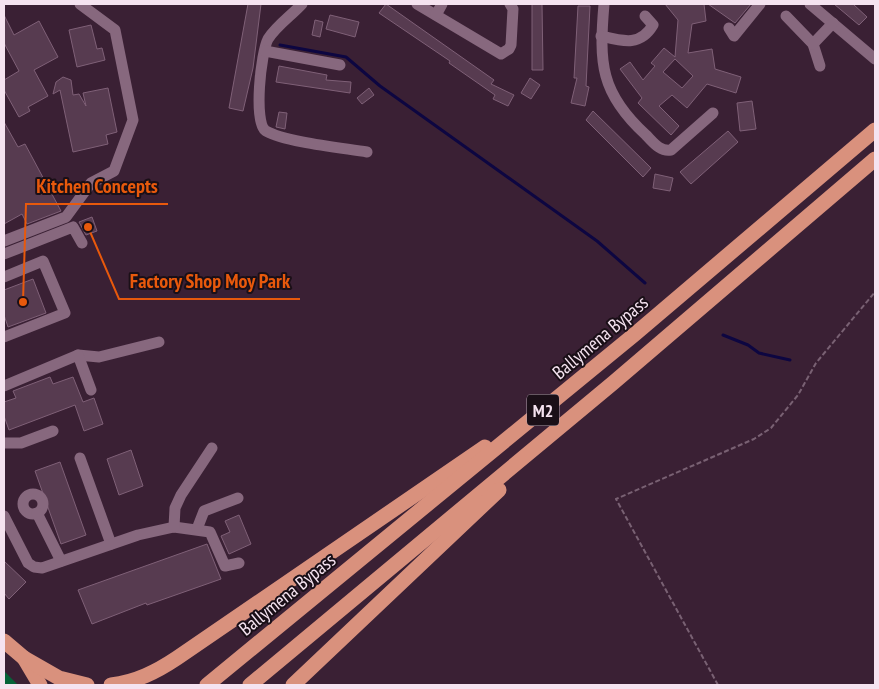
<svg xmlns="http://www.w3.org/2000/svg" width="879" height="689" font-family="'PT Sans Narrow',sans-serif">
	<rect width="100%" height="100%" fill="#3a2034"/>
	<path fill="#056238" d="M 4,671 L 18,685 L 4,685 Z"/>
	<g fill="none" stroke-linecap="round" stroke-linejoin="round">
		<g stroke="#0d0641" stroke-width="3">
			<path d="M 280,45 L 346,57 L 380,86 L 597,241 L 645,283"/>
			<path d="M 723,335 L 748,345 L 759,353 L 790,360"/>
		</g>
	</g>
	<g fill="#573b50" stroke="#7f6077" fill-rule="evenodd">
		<path d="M 248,4 L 261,4 L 253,68 L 243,111 L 229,108 Z"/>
		<path d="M 386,4 L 494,80 L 491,84 L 514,95 L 508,106 L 493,99 L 495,95 L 449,63 L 450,61 L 379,13 Z"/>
		<path d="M 532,4 L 542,4 L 543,70 L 532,70 Z"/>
		<path d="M 665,4 L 704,4 L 706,21 L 692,24 L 688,53 L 712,49 L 715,69 L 741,77 L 736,93 L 707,84 L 687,108 L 672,95 L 659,106 L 679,126 L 671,135 L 638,103 L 642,98 L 620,69 L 630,62 L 643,80 L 655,66 L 651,63 L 664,48 L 675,57 L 678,20 ZM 675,59 L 693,76 L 682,88 L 663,72 Z"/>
		<path d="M 708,4 L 751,4 L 735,23 Z"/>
		<path d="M 834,4 L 853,4 L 867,17 L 859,25 Z"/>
		<path d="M 578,6 L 590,6 L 586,86 L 589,87 L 585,106 L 571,103 L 577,78 L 574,78 Z"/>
		<path d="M 4,15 L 14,35 L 39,21 L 58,57 L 34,70 L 48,96 L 28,107 L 30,111 L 19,117 L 4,90 L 4,80 L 19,71 L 4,43 Z"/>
		<path d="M 330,15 L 359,22 L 355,37 L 326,29 Z"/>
		<path d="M 315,20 L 323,22 L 320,37 L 312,35 Z"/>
		<path d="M 91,25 L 97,49 L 102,48 L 105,60 L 77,67 L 69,30 Z"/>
		<path d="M 279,66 L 327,75 L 326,80 L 351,82 L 350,93 L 276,82 Z"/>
		<path d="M 63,77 L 71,80 L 73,95 L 79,94 L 86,106 L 83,93 L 108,88 L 117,132 L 106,135 L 108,144 L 73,152 L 60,90 L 53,94 L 56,82 Z"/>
		<path d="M 530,78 L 540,85 L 531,99 L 521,93 Z"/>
		<path d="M 369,88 L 374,95 L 362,104 L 357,98 Z"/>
		<path d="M 752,101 L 756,129 L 740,131 L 737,103 Z"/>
		<path d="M 593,111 L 651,168 L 643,177 L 586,120 Z"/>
		<path d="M 279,112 L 287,113 L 285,129 L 276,127 Z"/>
		<path d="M 4,122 L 18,147 L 25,144 L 61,211 L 27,224 L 22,214 L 4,224 Z"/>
		<path d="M 728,131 L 738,142 L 691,184 L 680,172 Z"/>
		<path d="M 655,174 L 673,178 L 670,191 L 653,188 Z"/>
		<path d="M 92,217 L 97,231 L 86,235 L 79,222 Z"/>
		<path d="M 33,279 L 46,313 L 8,327 L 4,315 L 4,290 Z"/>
		<path d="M 50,377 L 53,384 L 73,377 L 83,402 L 94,398 L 103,424 L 84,431 L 75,405 L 9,430 L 4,416 L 4,402 L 16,398 L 13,391 Z"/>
		<path d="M 131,450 L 143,486 L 119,495 L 107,459 Z"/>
		<path d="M 60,462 L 86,535 L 61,544 L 35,471 Z"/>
		<path d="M 239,515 L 251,544 L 229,554 L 221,536 L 230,532 L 225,521 Z"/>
		<path d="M 207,544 L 221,579 L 147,605 L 146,603 L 92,624 L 78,590 Z"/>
		<path d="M 4,561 L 26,582 L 9,599 L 4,593 Z"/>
	</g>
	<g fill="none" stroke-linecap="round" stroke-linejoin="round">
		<path stroke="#796173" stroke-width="2" stroke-dasharray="5 2.5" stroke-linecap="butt" d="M 718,685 L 616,499 L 754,439 L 771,428 L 798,395 L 816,363 L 875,292"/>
		<g stroke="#87687e" stroke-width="11">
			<path d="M 302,4 C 291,16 277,25 268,39 C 261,52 253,123 266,131 C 285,142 343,148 367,152"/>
			<path d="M 417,4 L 501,54 L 509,49 L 511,45 L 513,9 L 510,4"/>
			<path d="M 604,4 C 599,63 600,93 646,135 C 653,142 660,152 671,150 L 713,113"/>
			<path d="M 810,4 L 875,59"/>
			<path d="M 436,15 L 442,4"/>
			<path d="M 786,16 L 813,44 L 820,66"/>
			<path d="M 729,28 L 734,36 L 760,4"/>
			<path d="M 601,36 C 622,41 640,47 653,25 L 645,16"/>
			<path d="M 813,44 L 833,23"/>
			<path d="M 265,51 L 340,65"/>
			<path d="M 4,241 L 66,217 L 91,183 L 114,171 L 133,120 L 115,30 L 80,4"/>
			<path d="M 4,254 L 73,227 L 82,243"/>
			<path d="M 4,277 L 43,261 L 65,313 L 4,337"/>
			<path d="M 78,355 L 99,357 L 159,342"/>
			<path d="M 4,386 L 78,355 L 91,390"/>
			<path d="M 4,443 L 21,443 L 53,431"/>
			<path d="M 80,458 L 111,544"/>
			<circle cx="33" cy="504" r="10"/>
			<path d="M 37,513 L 61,561"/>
			<path d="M 4,516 L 28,563 L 34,567 L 42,568 L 138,535 L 174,527 L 210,532 L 225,566 L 239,563"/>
			<path d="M 174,527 L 175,508 L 181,495 L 212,448"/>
			<path d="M 197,529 L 204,511 L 238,498"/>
		</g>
		<g stroke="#d9917d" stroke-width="15">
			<path d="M 4,641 L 24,658 L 40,685"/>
			<path d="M 24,658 L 59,678 L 87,685"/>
			<path d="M 111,685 C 136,682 156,672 177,658 L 485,447"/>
			<path d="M 207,685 L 635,334 L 875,130"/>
			<path d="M 250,685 L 613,383 L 875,159"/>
			<path d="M 293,685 L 499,490"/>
		</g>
	</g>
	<g text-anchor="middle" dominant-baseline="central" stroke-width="4" stroke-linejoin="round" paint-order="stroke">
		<rect fill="#1a0f17" stroke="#b3a3af" stroke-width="1" x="527" y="394.5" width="32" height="31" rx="4"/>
		<g font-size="18" font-weight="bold" fill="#f5e3f0">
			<text x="543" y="410">M2</text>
		</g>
		<g font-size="19" fill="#f5e3f0" stroke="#1a0f17">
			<text transform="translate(600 337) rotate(-40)">Ballymena Bypass</text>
			<text transform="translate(287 594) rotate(-39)">Ballymena Bypass</text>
		</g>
	</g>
	<path fill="none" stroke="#e8590c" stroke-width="2" d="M23 302L26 204H168M88 227L119 299H300"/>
	<g fill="#e8590c" stroke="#1a0f17" stroke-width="2">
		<circle cx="23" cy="302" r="5"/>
		<circle cx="88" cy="227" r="5"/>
	</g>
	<g font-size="20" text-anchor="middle" font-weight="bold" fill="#e8590c" stroke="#1a0f17" stroke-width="4" stroke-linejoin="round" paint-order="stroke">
		<text x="97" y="193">Kitchen Concepts</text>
		<text x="210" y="288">Factory Shop Moy Park</text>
	</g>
	<rect width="879" height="689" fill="none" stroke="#f5e3f0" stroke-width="10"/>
</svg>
